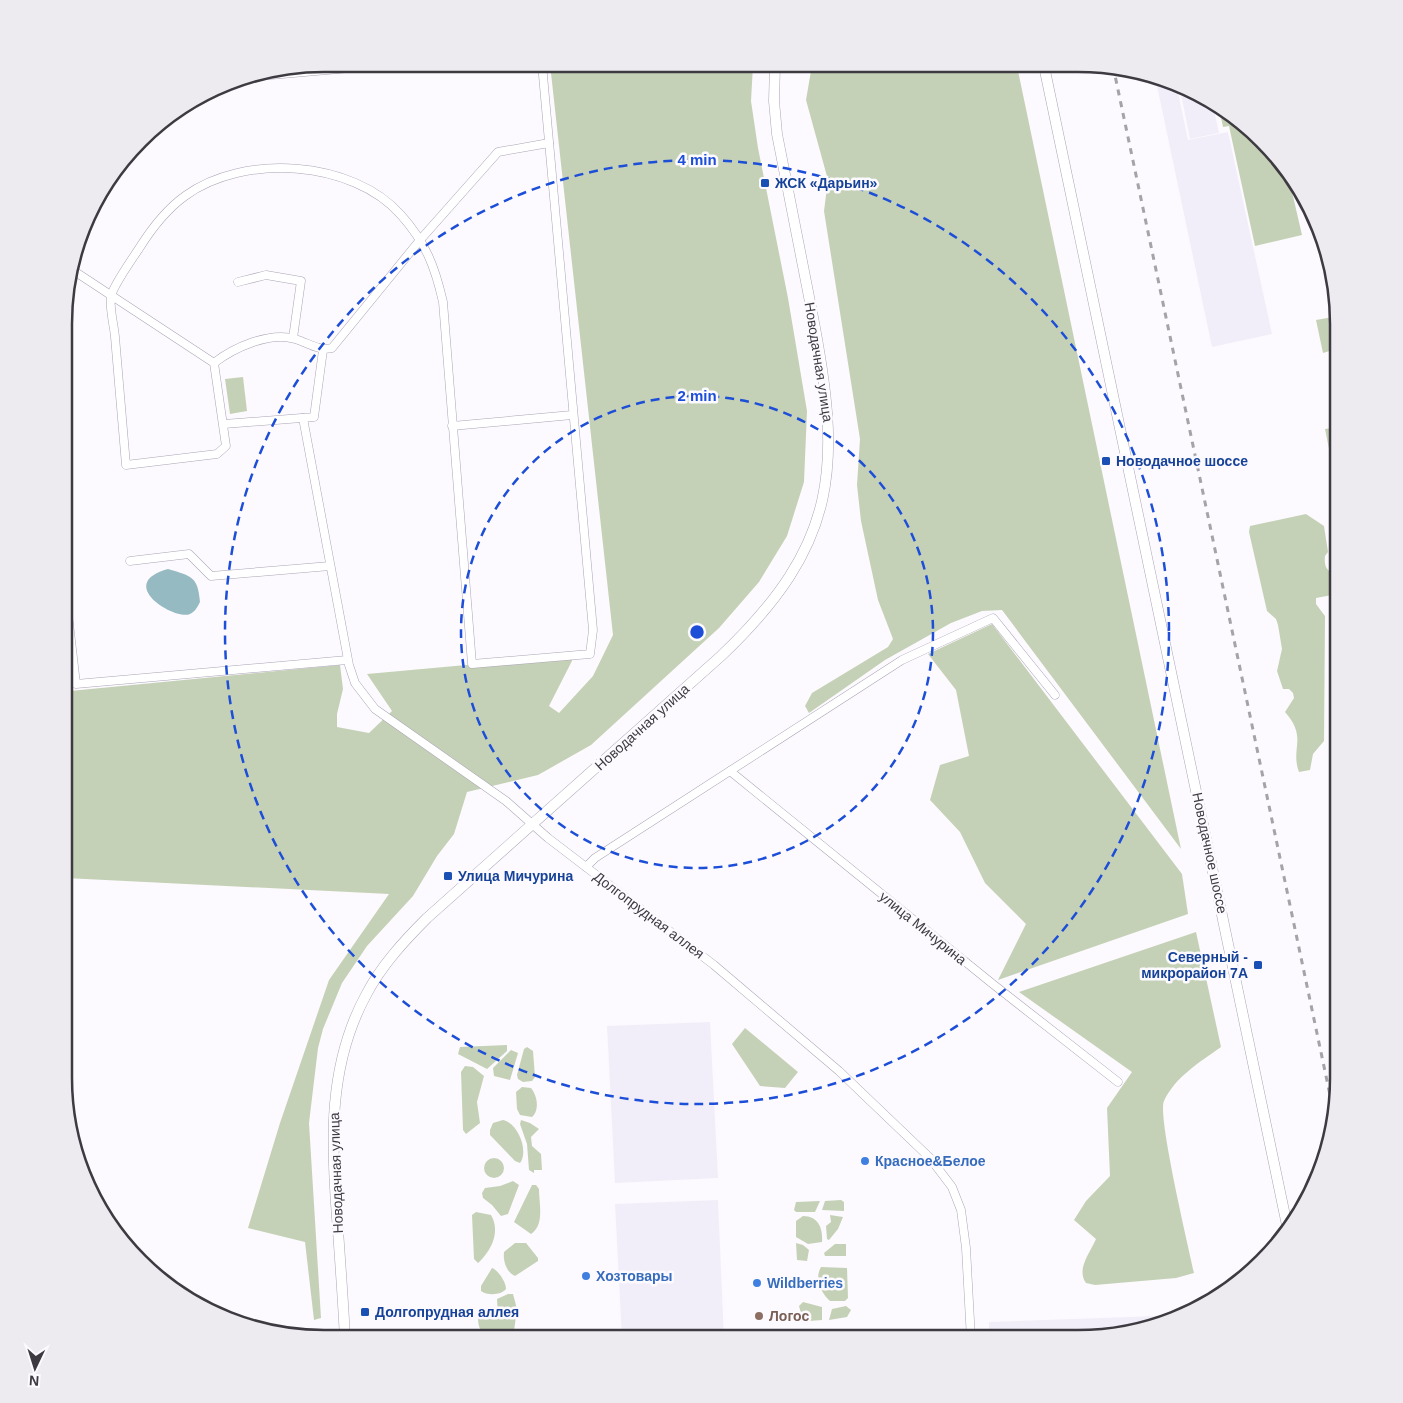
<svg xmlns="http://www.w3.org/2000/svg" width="1403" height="1403" font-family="Arial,sans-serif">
	<rect width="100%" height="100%" fill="#fcfafe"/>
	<g fill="#f2eef9">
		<path d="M 1156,81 L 1177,88 L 1188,140 L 1228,132 L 1272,334 L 1212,347 Z"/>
		<path d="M 1180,89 L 1212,101 L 1219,133 L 1190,139 Z"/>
		<path d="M 710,1022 L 718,1178 L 615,1183 L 607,1026 Z"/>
		<path d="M 718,1200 L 724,1339 L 622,1339 L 615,1204 Z"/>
		<path d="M 1196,1308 L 1163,1325 L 1096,1339 L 989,1339 L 989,1322 L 1158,1316 Z"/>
	</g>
	<g fill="#c5d1b6">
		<path d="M 550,64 L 753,65 L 751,101 L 758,148 L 788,298 L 807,411 L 804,482 L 787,536 L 759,582 L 719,628 L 591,745 L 538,775 L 467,792 L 454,834 L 437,856 L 413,896 L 367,946 L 342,983 L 323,1029 L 318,1048 L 309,1123 L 321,1318 L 314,1320 L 305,1242 L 248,1228 L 280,1123 L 329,980 L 389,894 L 65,878 L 67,662 L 70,691 L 340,665 L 343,689 L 337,714 L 337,727 L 369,733 L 392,711 L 367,674 L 575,655 L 549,706 L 559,713 L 593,676 L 613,635 Z"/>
		<path d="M 812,65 L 1017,66 L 1181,849 L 1002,610 L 982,611 L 951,623 L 885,660 L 809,713 L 805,706 L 812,693 L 888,647 L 893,639 L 878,600 L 861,521 L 857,485 L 860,439 L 824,211 L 828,180 L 806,100 Z"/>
		<path d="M 1219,108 L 1286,166 L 1302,235 L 1255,246 L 1229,126 L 1223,127 Z"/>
		<path d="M 1339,316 L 1339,348 L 1323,353 L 1316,320 Z"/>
		<path d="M 243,377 L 247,411 L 230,414 L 225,379 Z"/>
		<path d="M 1339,427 L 1339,499 L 1325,429 Z"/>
		<path d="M 1306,514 L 1324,526 L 1328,552 L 1325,556 C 1324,565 1326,570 1334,574 L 1335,591 L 1332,595 L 1316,598 L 1316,604 L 1325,616 L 1324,741 L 1313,754 L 1310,770 L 1299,772 C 1290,748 1308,738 1285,712 L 1294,698 L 1293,693 L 1289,689 L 1283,689 L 1277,671 L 1282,649 L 1278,625 L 1276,619 L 1267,611 L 1249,532 L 1250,526 Z"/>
		<path d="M 992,624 L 1182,874 L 1188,914 L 998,980 L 1026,924 L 985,883 L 960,832 L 930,800 L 940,765 L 969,756 L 956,690 L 928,654 Z"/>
		<path d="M 1196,932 L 1221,1047 C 1200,1062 1175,1077 1164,1101 C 1157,1115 1189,1249 1194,1273 L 1176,1278 L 1095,1285 L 1086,1283 C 1076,1269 1090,1253 1096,1239 L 1074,1220 L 1086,1201 L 1110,1176 L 1107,1108 L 1132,1072 L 1019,992 Z"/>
		<path d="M 745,1028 L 798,1072 L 785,1088 L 760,1086 L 732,1044 Z"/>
		<path d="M 507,1045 L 507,1051 L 487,1069 L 458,1054 L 460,1047 Z"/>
		<path d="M 527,1047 L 533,1051 L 535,1077 L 532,1081 L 523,1082 L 518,1079 L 517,1075 L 524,1049 Z"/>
		<path d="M 511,1050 L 518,1053 L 510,1080 L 494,1076 L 493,1068 Z"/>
		<path d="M 465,1066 L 473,1067 L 484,1076 L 477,1102 L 480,1123 L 466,1134 L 463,1130 L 461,1072 Z"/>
		<path d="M 522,1087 L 531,1088 C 537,1095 540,1110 532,1117 L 520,1115 L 517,1109 L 516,1092 Z"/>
		<path d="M 503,1120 C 518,1123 529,1151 520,1163 L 515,1161 L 490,1135 L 490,1130 L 493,1123 Z"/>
		<path d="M 521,1120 L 530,1123 L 539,1129 L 531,1137 L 532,1146 L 541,1154 L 542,1170 L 534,1170 L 534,1173 L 529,1170 L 527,1144 L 520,1124 Z"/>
		<circle cx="494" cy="1168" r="10"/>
		<path d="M 513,1181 L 519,1185 L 508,1214 L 501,1216 L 492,1205 L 483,1198 L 482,1193 L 485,1188 L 500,1186 Z"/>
		<path d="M 532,1185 L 536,1185 L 539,1189 C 539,1204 545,1225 531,1234 L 514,1222 Z"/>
		<path d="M 841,1200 L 844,1202 L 844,1211 L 822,1210 L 825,1201 Z"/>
		<path d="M 820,1201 L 815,1212 L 796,1212 L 794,1210 L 796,1202 Z"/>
		<path d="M 476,1212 L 491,1215 C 501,1232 491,1251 478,1263 L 474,1259 L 472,1215 Z"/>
		<path d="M 830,1215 L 843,1217 L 838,1229 L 829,1240 L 827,1239 L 826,1226 L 831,1222 Z"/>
		<path d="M 803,1216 C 818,1216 823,1228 822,1242 L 808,1244 L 796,1237 L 796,1221 Z"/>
		<path d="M 515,1243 L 526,1243 L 538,1258 L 538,1261 L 515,1276 C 506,1272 503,1261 504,1252 Z"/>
		<path d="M 796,1243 L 803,1245 L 809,1250 L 807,1261 L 797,1260 Z"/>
		<path d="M 835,1244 L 846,1244 L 846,1256 L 825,1256 L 824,1253 Z"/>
		<path d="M 821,1267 L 847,1268 L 848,1298 L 845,1301 L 830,1301 C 821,1293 814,1279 821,1267 Z"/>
		<path d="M 492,1268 C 498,1270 506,1282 506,1289 C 501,1295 488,1296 481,1291 L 481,1286 Z"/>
		<path d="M 508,1294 L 513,1294 L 517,1309 L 514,1331 L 511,1334 C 493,1334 478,1341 478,1317 L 498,1316 L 497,1299 Z"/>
		<path d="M 803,1302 L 822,1307 L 822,1320 L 809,1321 L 802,1317 L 799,1306 Z"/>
		<path d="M 846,1306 L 851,1310 L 847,1317 L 829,1320 L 832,1309 Z"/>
	</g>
	<path fill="#96bac2" d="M 168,569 C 191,576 198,576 200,602 C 198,606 195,612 190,614 C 176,621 114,584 168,569 Z"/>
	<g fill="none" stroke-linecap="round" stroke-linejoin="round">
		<g stroke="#aba5b7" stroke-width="9">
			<g id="minor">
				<path d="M 247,77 L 395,64"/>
				<path d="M 71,269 L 214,363 L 226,446 L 217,454 L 126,465 C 122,423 119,380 115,337 C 114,325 109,307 111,296 C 114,284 133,258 140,247 C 152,228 167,209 185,196 C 243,153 353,160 401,215 C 426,243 435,267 443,302 L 472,664 L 590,654 L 593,630 L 542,64"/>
				<path d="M 238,282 L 266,275 L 301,281 L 293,338"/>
				<path d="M 214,363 C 233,348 270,331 295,339 C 309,343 318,351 332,348 L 420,240 L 498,152 L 549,143"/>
				<path d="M 303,418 L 349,665 L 355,683 L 375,709 L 506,801 L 548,838 L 714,965 L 839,1071 L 930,1158 L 952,1187 L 961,1210 L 966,1248 L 971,1339"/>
				<path d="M 224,424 L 314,417 L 323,350"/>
				<path d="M 452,426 L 572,415"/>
				<path d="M 130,561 L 189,554 L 211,576 L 330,566"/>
				<path d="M 67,606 L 76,684 L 347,660"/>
				<path d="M 730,771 L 994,985 L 1118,1082"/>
				<path d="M 586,867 L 595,858 L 902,660 L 993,618 L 1055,695"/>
			</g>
		</g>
		<g stroke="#aba5b7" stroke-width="11">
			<g id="tertiary">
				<path d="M 1044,66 L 1288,1230"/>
				<path d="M 345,1339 C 343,1298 340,1258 337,1217 C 331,1141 328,1065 366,995 C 381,966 404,941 427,918 L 721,656 C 840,543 842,466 812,312 C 800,253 789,193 777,134 L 774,101 L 775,65"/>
			</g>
		</g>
		<use href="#minor" stroke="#fff" stroke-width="8"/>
		<use href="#tertiary" stroke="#fff" stroke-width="10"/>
		<path stroke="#a5a3a9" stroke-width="3" stroke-dasharray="6 6" stroke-linecap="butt" d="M 1113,66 L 1334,1114"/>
	</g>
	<g fill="none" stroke="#1d4ed8" stroke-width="2.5" stroke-dasharray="9 6">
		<circle cx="697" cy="632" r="236"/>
		<circle cx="697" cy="632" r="472"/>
	</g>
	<g fill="#1a4fb4" stroke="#fcfafe" stroke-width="2">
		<rect x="760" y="178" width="10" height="10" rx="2.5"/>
		<rect x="1101" y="456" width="10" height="10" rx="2.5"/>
		<rect x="443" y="871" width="10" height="10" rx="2.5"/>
		<rect x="1253" y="960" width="10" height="10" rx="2.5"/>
		<rect x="360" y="1307" width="10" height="10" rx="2.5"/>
	</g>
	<g fill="#3f7fe0" stroke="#fcfafe" stroke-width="2">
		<circle cx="865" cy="1161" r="5"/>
		<circle cx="586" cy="1276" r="5"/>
		<circle cx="757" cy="1283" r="5"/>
	</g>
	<circle fill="#8d6e63" stroke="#fcfafe" stroke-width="2" cx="759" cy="1316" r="5"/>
	<g text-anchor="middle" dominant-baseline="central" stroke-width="5" stroke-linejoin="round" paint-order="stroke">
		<g font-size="14" font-weight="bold" fill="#164399" stroke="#fcfafe" text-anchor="start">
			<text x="775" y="183">ЖСК «Дарьин»</text>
			<text x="1116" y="461">Новодачное шоссе</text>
			<text x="458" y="876">Улица Мичурина</text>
			<text x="1248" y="957" text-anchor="end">Северный -<tspan x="1248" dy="16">микрорайон 7А</tspan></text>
			<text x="375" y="1312">Долгопрудная аллея</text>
		</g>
		<g font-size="14" fill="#3d3a42" stroke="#fcfafe">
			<text transform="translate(819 362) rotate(81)">Новодачная улица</text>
			<text transform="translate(642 727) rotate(-42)">Новодачная улица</text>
			<text transform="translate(1210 853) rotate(78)">Новодачное шоссе</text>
			<text transform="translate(649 915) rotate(37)">Долгопрудная аллея</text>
			<text transform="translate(923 928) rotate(39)">улица Мичурина</text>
			<text transform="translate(336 1173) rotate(-92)">Новодачная улица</text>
		</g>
		<g font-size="14" font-weight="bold" fill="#366cbe" stroke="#fcfafe" text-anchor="start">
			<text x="875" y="1161">Красное&amp;Белое</text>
			<text x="596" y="1276">Хозтовары</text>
			<text x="767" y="1283">Wildberries</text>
		</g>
		<g font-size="14" font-weight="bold" fill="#785e54" stroke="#fcfafe" text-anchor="start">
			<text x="769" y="1316">Логос</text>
		</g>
	</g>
	<path d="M0 0H1403V1403H0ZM324 72H1078A252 252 0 0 1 1330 324V1078A252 252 0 0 1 1078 1330H324A252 252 0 0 1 72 1078V324A252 252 0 0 1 324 72Z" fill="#edebef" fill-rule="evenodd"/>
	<path fill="none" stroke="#3d3a42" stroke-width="2.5" d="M324 72H1078A252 252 0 0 1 1330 324V1078A252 252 0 0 1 1078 1330H324A252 252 0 0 1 72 1078V324A252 252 0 0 1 324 72Z"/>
	<circle cx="697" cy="632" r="8" fill="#1d4ed8" stroke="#fcfafe" stroke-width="2.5"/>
	<g font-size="15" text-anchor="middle" font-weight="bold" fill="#1d4ed8" stroke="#fcfafe" stroke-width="5" stroke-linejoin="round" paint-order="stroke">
		<text x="697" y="165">4 min</text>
		<text x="697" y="401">2 min</text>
	</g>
	<g transform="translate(35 1368) rotate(184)" stroke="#fcfafe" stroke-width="4" paint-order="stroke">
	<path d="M0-4L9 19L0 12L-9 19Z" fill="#3d3a42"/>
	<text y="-8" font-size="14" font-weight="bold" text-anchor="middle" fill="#3d3a42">N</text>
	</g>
</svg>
